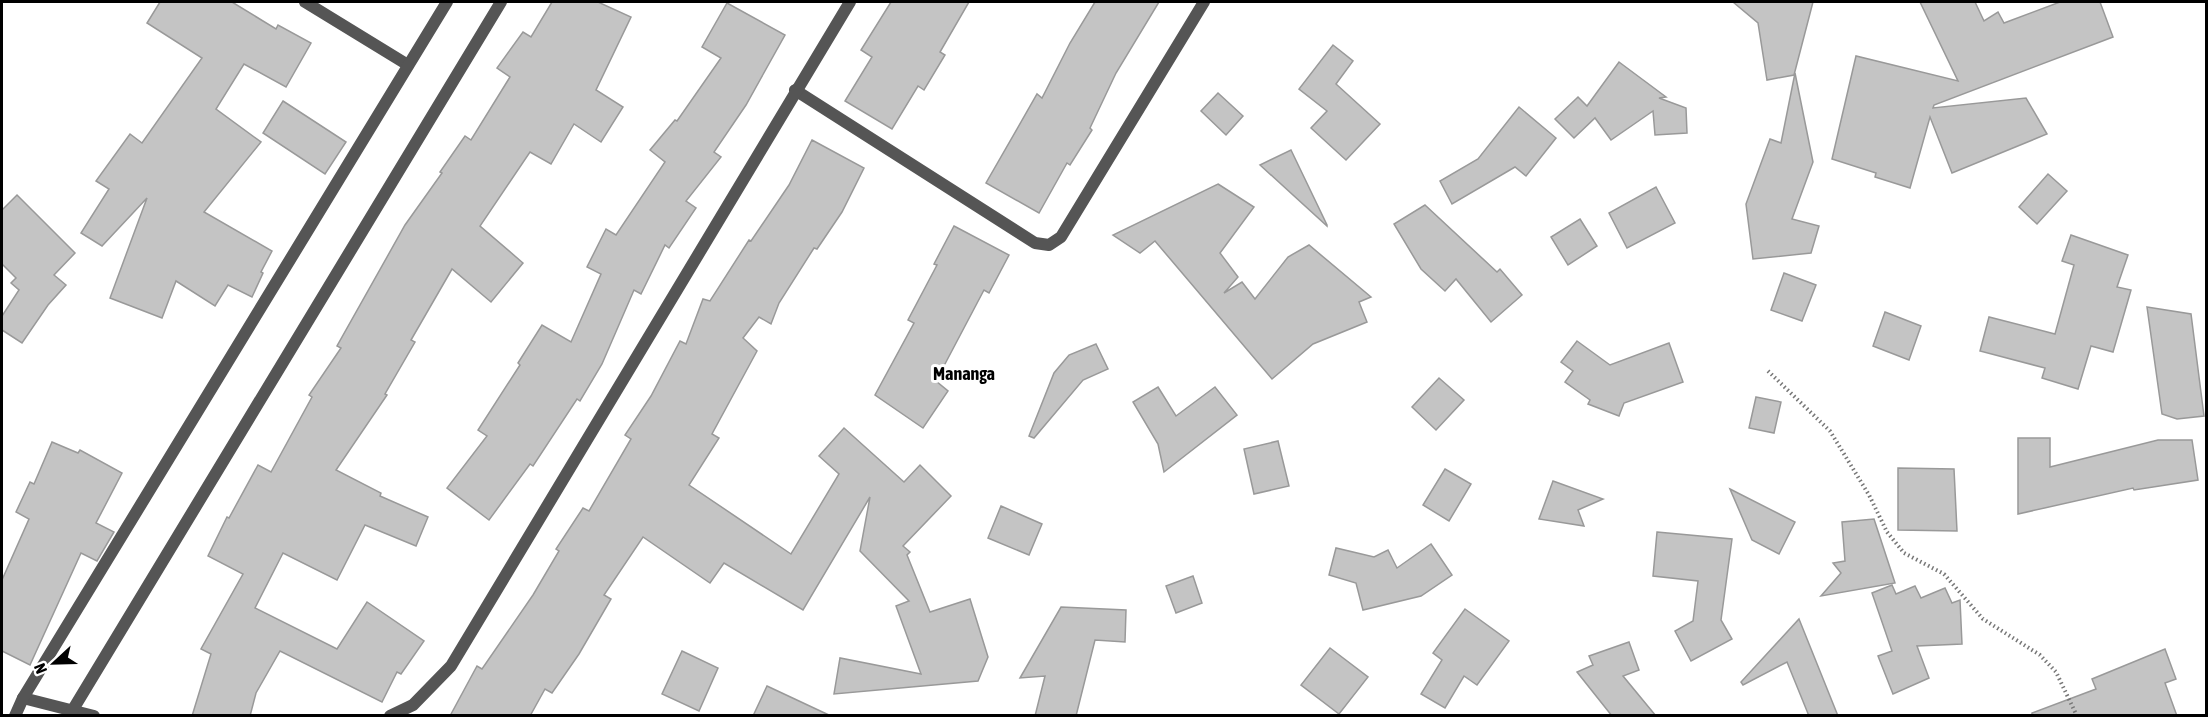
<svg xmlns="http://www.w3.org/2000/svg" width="2208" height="717" font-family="'Asap Condensed',sans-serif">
	<rect width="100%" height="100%" fill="#fff"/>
	<g fill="#c4c4c4" stroke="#999" stroke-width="1.5">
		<path d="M 160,2 L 232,2 L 276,29 L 278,25 L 311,43 L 286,87 L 244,64 L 216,109 L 261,142 L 204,212 L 272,251 L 261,272 L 263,273 L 252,297 L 228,285 L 215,306 L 176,281 L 162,318 L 110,298 L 147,198 L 102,246 L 81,233 L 109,189 L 96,181 L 130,134 L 142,143 L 202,58 L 147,23 Z"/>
		<path d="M 552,2 L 598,2 L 631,17 L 596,90 L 623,107 L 601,142 L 574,124 L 551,164 L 530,152 L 480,226 L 523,263 L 491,302 L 452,269 L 411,340 L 415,342 L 385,394 L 387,395 L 336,470 L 381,493 L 380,496 L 428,517 L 416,546 L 365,525 L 337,580 L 283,553 L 255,608 L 337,649 L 367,602 L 424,641 L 401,674 L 397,672 L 382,702 L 280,651 L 256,693 L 250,716 L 192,716 L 211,654 L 201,649 L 243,574 L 208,556 L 227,517 L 229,518 L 258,465 L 271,472 L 312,397 L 309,395 L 341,348 L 337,346 L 405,225 L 442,173 L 440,172 L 465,136 L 471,140 L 510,77 L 497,68 L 523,32 L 531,37 Z"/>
		<path d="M 891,2 L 969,2 L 940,52 L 945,55 L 924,90 L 918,86 L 892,129 L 845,101 L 872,57 L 861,50 Z"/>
		<path d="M 1095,2 L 1159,2 L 1116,73 L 1090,128 L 1092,130 L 1070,165 L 1067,163 L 1039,213 L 986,183 L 1037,94 L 1042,98 L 1070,43 Z"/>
		<path d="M 1733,2 L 1813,2 L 1794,75 L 1767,80 L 1758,23 Z"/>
		<path d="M 1920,2 L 1975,2 L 1984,21 L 1998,12 L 2004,23 L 2060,2 L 2100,2 L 2113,37 L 1934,105 L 1933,108 L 2026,98 L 2047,134 L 1952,173 L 1930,117 L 1910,188 L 1875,177 L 1876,173 L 1832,159 L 1856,56 L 1958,81 Z"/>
		<path d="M 727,3 L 785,35 L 746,105 L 714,152 L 721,157 L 686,201 L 696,208 L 669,248 L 665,245 L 641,294 L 634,290 L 602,364 L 580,401 L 577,399 L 533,466 L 530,464 L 489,520 L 447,488 L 487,436 L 478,430 L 520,365 L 518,363 L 542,325 L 571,342 L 601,274 L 587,267 L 606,229 L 616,235 L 665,162 L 650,150 L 675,120 L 677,121 L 721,58 L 702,47 Z"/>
		<path d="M 1333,45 L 1353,61 L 1336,84 L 1380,124 L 1346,160 L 1311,128 L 1327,111 L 1299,89 Z"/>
		<path d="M 1619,62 L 1666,97 L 1659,98 L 1686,108 L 1687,133 L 1655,135 L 1653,111 L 1611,140 L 1595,118 L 1574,138 L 1555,119 L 1578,97 L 1587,106 Z"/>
		<path d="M 1795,73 L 1813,162 L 1792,219 L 1819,226 L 1811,253 L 1753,259 L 1746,204 L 1770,139 L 1781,143 Z"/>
		<path d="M 1218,93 L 1243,116 L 1226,135 L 1201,111 Z"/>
		<path d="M 283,101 L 346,142 L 325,174 L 263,133 Z"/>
		<path d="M 1519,107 L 1556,138 L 1526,176 L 1515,167 L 1452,204 L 1440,181 L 1478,159 Z"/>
		<path d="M 812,140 L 864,168 L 842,212 L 817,249 L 814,248 L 779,303 L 771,324 L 759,317 L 743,338 L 757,351 L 712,434 L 719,438 L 689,485 L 791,554 L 839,474 L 819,456 L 844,428 L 904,482 L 920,465 L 951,496 L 903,546 L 910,552 L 907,555 L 930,612 L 970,599 L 988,657 L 978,681 L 834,694 L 840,658 L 921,674 L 896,606 L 909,601 L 860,551 L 870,497 L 803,610 L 724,563 L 710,583 L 643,537 L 604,595 L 611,599 L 579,654 L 552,693 L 545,689 L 530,716 L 450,716 L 477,666 L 482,669 L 533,595 L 559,551 L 556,549 L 583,508 L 589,511 L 631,439 L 625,435 L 651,396 L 680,341 L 686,344 L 703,299 L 710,301 L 749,240 L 751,241 L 789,185 Z"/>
		<path d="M 1291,150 L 1327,225 L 1327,226 L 1260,165 Z"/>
		<path d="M 2048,174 L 2067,191 L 2037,224 L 2019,207 Z"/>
		<path d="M 1218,184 L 1254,207 L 1220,253 L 1238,277 L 1224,293 L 1242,282 L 1255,299 L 1288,257 L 1309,245 L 1371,297 L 1359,302 L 1367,322 L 1313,344 L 1272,379 L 1155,241 L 1140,253 L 1113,235 Z"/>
		<path d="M 1656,187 L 1675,223 L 1627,248 L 1609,213 Z"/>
		<path d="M 17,195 L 75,253 L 54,275 L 66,285 L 48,305 L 22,343 L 2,330 L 2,316 L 19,290 L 11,283 L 16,278 L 2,264 L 2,210 Z"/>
		<path d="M 1425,205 L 1497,272 L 1500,269 L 1522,295 L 1491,322 L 1456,279 L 1445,291 L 1421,269 L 1394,224 Z"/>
		<path d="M 1580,219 L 1597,246 L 1568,265 L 1551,237 Z"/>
		<path d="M 954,226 L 1009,255 L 989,293 L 984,290 L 936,381 L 948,391 L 923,428 L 875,395 L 914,323 L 908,320 L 937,265 L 934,264 Z"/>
		<path d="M 2071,235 L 2128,255 L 2117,287 L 2131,290 L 2113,352 L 2091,346 L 2078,389 L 2042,378 L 2045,368 L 1980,351 L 1989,317 L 2055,334 L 2074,265 L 2062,261 Z"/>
		<path d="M 1784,273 L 1816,285 L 1802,321 L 1771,310 Z"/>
		<path d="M 2147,307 L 2191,314 L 2204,416 L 2177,419 L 2162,414 Z"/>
		<path d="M 1885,312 L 1921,326 L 1909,360 L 1873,346 Z"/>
		<path d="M 1577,341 L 1610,365 L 1669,343 L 1683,382 L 1624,403 L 1619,416 L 1588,404 L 1590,400 L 1565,382 L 1573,371 L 1561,362 Z"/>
		<path d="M 1096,344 L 1108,369 L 1083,380 L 1034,438 L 1029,436 L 1054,373 L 1069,355 Z"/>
		<path d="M 1439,378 L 1464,400 L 1436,430 L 1412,407 Z"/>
		<path d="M 1158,387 L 1176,416 L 1215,387 L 1237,415 L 1164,472 L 1158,444 L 1133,402 Z"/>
		<path d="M 1756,397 L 1781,402 L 1774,433 L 1749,428 Z"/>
		<path d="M 2018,438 L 2050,438 L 2050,467 L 2158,440 L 2192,440 L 2198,480 L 2134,490 L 2133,488 L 2018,514 Z"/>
		<path d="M 1278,441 L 1289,486 L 1254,494 L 1244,449 Z"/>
		<path d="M 52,442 L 78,453 L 80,450 L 122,473 L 96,523 L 114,532 L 97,561 L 81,553 L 30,665 L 2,651 L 2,580 L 29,519 L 16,512 L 30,482 L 34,484 Z"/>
		<path d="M 1898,468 L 1954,469 L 1957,531 L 1898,530 Z"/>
		<path d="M 1445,469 L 1471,484 L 1449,521 L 1423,505 Z"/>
		<path d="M 1553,481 L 1603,499 L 1578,510 L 1584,526 L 1539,519 Z"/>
		<path d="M 1730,489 L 1795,522 L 1779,554 L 1752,540 Z"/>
		<path d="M 1001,506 L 1042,524 L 1029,555 L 988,538 Z"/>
		<path d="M 1874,519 L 1895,583 L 1821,596 L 1841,573 L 1833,563 L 1845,561 L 1842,522 Z"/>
		<path d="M 1657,532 L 1732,539 L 1721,620 L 1732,639 L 1691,661 L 1675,631 L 1693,621 L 1698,581 L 1653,576 Z"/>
		<path d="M 1431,544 L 1452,575 L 1421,596 L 1363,610 L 1356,583 L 1329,575 L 1336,548 L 1374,557 L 1388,550 L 1397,568 Z"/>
		<path d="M 1193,576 L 1202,603 L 1176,613 L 1166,586 Z"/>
		<path d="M 1892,585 L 1896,594 L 1915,586 L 1921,598 L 1945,588 L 1952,603 L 1960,600 L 1962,644 L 1917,646 L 1929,678 L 1893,694 L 1878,656 L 1892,651 L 1872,593 Z"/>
		<path d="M 1061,607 L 1126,610 L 1125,642 L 1095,640 L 1076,716 L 1035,716 L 1045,676 L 1020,678 Z"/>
		<path d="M 1465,609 L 1509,641 L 1477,685 L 1464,676 L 1445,708 L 1421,694 L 1442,660 L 1433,653 Z"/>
		<path d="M 1799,619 L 1838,716 L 1809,716 L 1787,662 L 1743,685 L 1741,682 Z"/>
		<path d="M 1629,642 L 1639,670 L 1623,676 L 1656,716 L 1612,716 L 1577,672 L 1593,665 L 1589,656 Z"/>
		<path d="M 1330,648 L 1368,677 L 1339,714 L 1301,685 Z"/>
		<path d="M 2165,649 L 2176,679 L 2165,683 L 2177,716 L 2032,716 L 2032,713 L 2096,689 L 2092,679 Z"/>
		<path d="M 682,651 L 718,668 L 699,711 L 662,694 Z"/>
		<path d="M 767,686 L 831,716 L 753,716 Z"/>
	</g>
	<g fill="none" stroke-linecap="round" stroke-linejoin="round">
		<path stroke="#777" stroke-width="4" stroke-dasharray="1.5 3" stroke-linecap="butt" d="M 1768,371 L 1830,431 L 1869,495 L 1887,532 L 1904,553 L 1944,574 L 1983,619 L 2040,655 L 2056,672 L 2077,716"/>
		<g stroke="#555" stroke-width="12">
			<path d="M 305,2 L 408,65"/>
			<path d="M 795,90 L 1035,243 L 1049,245 L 1061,237 L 1204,2"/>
			<path d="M 23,698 L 94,716"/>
			<path d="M 15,716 L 23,698 L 447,2"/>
			<path d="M 69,716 L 501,2"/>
			<path d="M 390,716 L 413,705 L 451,666 L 850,2"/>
		</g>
	</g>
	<g text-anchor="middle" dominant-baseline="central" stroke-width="6" stroke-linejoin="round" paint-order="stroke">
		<g font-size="18" font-weight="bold" fill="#000" stroke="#fff">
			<text x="964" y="373">Mananga</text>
		</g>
	</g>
	<rect width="2208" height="717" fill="none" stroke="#000000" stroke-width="6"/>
	<g transform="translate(54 663) rotate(248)" stroke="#ffffff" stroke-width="4.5" paint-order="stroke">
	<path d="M0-4.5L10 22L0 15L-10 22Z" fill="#000000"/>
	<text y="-9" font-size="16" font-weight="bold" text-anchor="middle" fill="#000000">N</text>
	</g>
</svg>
